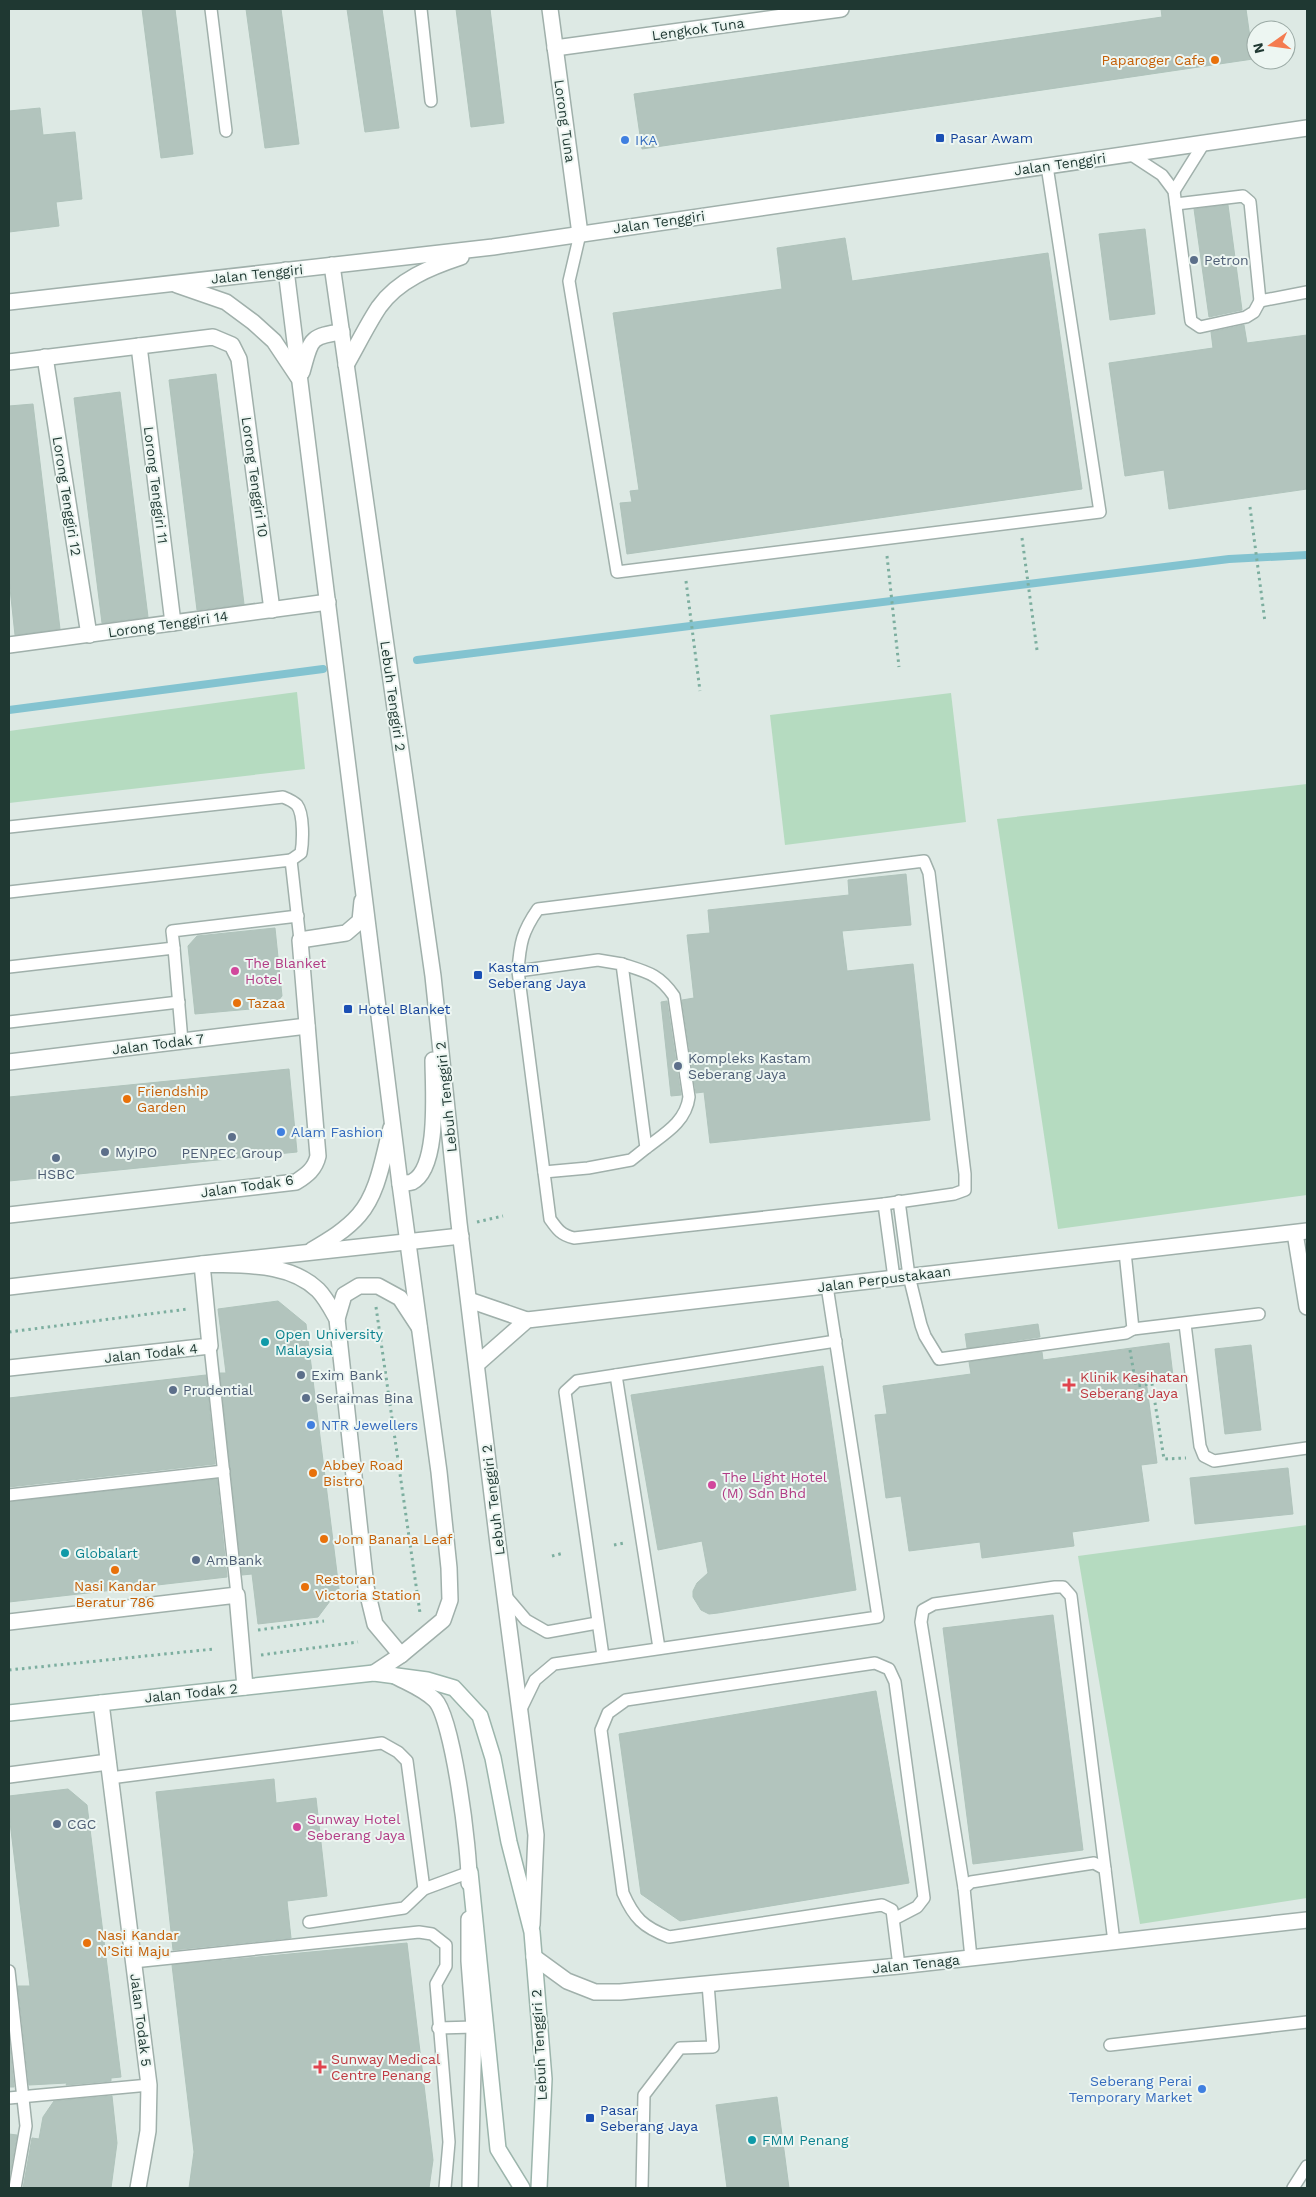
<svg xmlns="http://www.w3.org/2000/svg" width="1316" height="2197" font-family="'Work Sans',sans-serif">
	<rect width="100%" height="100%" fill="#dde9e4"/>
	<g fill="#b5dbc0">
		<path d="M 297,692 L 305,769 L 9,803 L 9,731 Z"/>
		<path d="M 951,693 L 966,822 L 785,845 L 770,715 Z"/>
		<path d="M 1307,784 L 1307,1195 L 1058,1229 L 997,819 Z"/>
		<path d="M 1307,1525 L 1307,1898 L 1140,1924 L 1078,1556 Z"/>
	</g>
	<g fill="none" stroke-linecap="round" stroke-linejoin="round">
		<g stroke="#83c3d0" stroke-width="8">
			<path d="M 417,660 L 1229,559 L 1307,555"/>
			<path d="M 9,710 L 323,669"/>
		</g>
	</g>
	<g fill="#b2c4bd" stroke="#afc3bb">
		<path d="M 142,9 L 175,9 L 193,154 L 161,158 Z"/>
		<path d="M 246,9 L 281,9 L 299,144 L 265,148 Z"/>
		<path d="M 347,9 L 382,9 L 399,128 L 365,132 Z"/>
		<path d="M 456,9 L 490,9 L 504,123 L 471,127 Z"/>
		<path d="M 1161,9 L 1246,9 L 1253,59 L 642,149 L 634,94 L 1162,17 Z"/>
		<path d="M 40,108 L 43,135 L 75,132 L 82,199 L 56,202 L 59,226 L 9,232 L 9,111 Z"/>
		<path d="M 1228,205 L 1242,310 L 1209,317 L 1194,209 Z"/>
		<path d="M 1145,229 L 1155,314 L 1110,320 L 1099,234 Z"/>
		<path d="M 845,238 L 852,281 L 1048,253 L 1082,489 L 627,554 L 620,503 L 632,502 L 630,491 L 639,490 L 613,313 L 782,289 L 777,248 Z"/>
		<path d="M 1244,325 L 1247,343 L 1307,335 L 1307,489 L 1169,509 L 1164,470 L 1125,476 L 1109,363 L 1213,348 L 1211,332 Z"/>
		<path d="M 216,374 L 244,604 L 197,610 L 169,380 Z"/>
		<path d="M 120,392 L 148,617 L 102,623 L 74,398 Z"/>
		<path d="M 33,404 L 60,629 L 15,635 L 9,579 L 9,406 Z"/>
		<path d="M 906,874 L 911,925 L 842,931 L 847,971 L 913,964 L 930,1120 L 710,1143 L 704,1092 L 696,1093 L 682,1000 L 694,998 L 687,935 L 710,933 L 708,910 L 849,895 L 848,880 Z"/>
		<path d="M 275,928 L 282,996 L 273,1007 L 195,1014 L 188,946 L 197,936 Z"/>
		<path d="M 667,1001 L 681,1095 L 671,1096 L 661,1002 Z"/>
		<path d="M 289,1069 L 297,1152 L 9,1181 L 9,1097 Z"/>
		<path d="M 278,1301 L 306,1324 L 339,1589 L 318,1617 L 258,1624 L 252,1574 L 242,1575 L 220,1373 L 226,1373 L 218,1309 Z"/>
		<path d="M 1038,1324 L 1040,1337 L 967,1348 L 965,1334 Z"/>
		<path d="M 1169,1343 L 1173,1376 L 1146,1380 L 1157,1463 L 1141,1465 L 1149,1521 L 1072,1532 L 1074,1546 L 982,1558 L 980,1542 L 909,1551 L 901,1496 L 886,1498 L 875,1415 L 887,1414 L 883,1386 L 971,1374 L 969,1362 L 1042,1352 L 1043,1360 Z"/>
		<path d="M 1251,1345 L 1261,1430 L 1225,1434 L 1215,1349 Z"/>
		<path d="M 823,1366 L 856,1590 L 718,1613 L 709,1614 L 701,1610 L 693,1597 L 693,1591 L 697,1583 L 708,1573 L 702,1541 L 658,1550 L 631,1395 Z"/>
		<path d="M 206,1375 L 215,1464 L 9,1487 L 9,1398 Z"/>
		<path d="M 1288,1468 L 1293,1514 L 1195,1524 L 1190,1478 Z"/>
		<path d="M 217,1479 L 227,1577 L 9,1602 L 9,1502 Z"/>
		<path d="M 1053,1615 L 1083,1850 L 973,1864 L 943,1628 Z"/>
		<path d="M 876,1691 L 909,1883 L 680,1921 L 641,1894 L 619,1734 Z"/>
		<path d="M 274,1779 L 276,1803 L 316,1798 L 327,1896 L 287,1901 L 291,1938 L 173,1950 L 156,1792 Z"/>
		<path d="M 68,1789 L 87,1805 L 121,2077 L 111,2078 L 111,2081 L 66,2085 L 67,2083 L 29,2085 L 18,1986 L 30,1986 L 9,1814 L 9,1796 Z"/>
		<path d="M 407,1943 L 433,2160 L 429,2188 L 189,2188 L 194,2152 L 172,1965 Z"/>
		<path d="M 9,2038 L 14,2087 L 9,2087 Z"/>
		<path d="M 112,2096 L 117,2143 L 111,2188 L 23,2188 L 32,2138 L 39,2139 L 43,2117 L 54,2101 Z"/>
		<path d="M 777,2097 L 789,2188 L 727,2188 L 716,2105 Z"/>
		<path d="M 9,2134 L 17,2135 L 9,2180 Z"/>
	</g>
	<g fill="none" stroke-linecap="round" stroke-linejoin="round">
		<g stroke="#a0b0ab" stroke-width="14">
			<g id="service">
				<path d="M 211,9 L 226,131"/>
				<path d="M 421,9 L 431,101"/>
				<path d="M 1130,154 L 1162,175 L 1174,191 L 1191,321 L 1200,327 L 1246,317 L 1254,312 L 1260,301"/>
				<path d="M 1174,191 L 1204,143"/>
				<path d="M 1176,204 L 1243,196 L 1250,202 L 1260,301 L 1307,292"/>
				<path d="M 580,234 L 569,281 L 617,572 L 1100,512 L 1047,166"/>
				<path d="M 9,827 L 283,797 C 288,799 293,801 297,805 C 304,814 303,842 301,853 L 291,860"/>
				<path d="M 924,861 L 929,873 L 965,1174 L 965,1190 L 954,1194 L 884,1204 L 574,1238 C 561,1235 557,1229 550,1219 L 518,971 C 520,943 522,932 538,909 Z"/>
				<path d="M 9,892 L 291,860 L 300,940"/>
				<path d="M 174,948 L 172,931 L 298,916"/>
				<path d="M 622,964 C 647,972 659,974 674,996 L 689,1097 C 686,1122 664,1134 646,1148"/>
				<path d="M 9,967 L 174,948 L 182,1041"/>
				<path d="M 518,971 L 598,960 L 622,964 L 646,1148 L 631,1160 L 588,1168 L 544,1172"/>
				<path d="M 9,1022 L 179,1002"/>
				<path d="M 899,1201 L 909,1276 L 921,1325 L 925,1336 L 939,1359 L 1126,1333 L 1133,1329 L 1125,1252"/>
				<path d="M 884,1204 L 894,1278"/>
				<path d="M 1185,1324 L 1200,1446 L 1204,1456 L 1214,1461 L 1307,1448"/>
				<path d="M 1133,1329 L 1259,1314"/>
				<path d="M 210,1346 L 237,1595"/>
				<path d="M 616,1375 L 659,1648"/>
				<path d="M 9,1495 L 224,1471"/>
				<path d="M 504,1594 L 526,1620 L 547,1632 L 597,1623"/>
				<path d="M 603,1656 L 565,1392 L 577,1381 L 836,1341"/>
				<path d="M 520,1711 L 535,1680 L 554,1664 L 878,1617 L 827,1286"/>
				<path d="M 110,1778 L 382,1743 L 398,1752 L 407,1761 L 424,1889 L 470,1872"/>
				<path d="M 964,1888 L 921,1622 L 923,1610 L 934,1604 L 1055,1587 L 1063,1587 L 1071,1596 L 1105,1869"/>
				<path d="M 894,1919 L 917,1907 L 924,1898 L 895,1682 L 889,1669 L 875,1663 L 626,1700 L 608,1713 L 601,1730 L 623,1893 C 634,1918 643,1927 669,1937 L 882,1905 L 892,1910 L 899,1966"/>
				<path d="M 309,1922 L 404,1908 L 424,1889"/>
				<path d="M 971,1958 L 964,1888 L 971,1882 L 1094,1863 L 1105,1869 L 1114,1942"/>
				<path d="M 133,1962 L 419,1932 L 432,1934 L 446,1945 L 446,1966 L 436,1984 L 449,2142 L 445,2188"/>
				<path d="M 9,1971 L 26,2126 L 15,2188"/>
				<path d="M 438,2028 L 474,2027"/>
				<path d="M 1110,2045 L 1307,2022"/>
				<path d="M 9,2098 L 149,2085"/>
				<path d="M 642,2188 L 644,2095 L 680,2048 L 713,2047 L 708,1984"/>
				<path d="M 1293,2188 L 1307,2166"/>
			</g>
		</g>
		<g stroke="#a0b0ab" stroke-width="18">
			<g id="minor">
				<path d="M 550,9 L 580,234"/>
				<path d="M 555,48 L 841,9"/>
				<path d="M 139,346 L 173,623"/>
				<path d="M 45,357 L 89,635"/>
				<path d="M 9,362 L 213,337 L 232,345 L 239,359 L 272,610"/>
				<path d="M 9,645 L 328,602"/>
				<path d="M 9,1062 L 307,1026"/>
				<path d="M 9,1215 L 296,1182 C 307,1175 315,1169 318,1156 L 300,940 L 346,933 L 360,921 L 362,901"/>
				<path d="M 1295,1233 L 1307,1307"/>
				<path d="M 469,1300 L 527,1320"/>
				<path d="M 337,1319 L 344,1295 L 359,1286 L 378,1286 L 400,1298 L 419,1327"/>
				<path d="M 477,1364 L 527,1320 L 1307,1231"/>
				<path d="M 9,1368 L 210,1346 L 202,1264 C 241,1266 288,1261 318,1290 C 326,1298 332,1310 337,1319 L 366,1587 L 375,1624 L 401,1655"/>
				<path d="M 9,1622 L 237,1595 L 245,1687"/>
				<path d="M 395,1676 C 408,1683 424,1689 435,1700 C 453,1718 470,1853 469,1883"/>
				<path d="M 101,1703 L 149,2085 L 148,2131 L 138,2188"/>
				<path d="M 9,1775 L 108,1762"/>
				<path d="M 469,1919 L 469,1961 L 474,2027 L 470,2188"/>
				<path d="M 534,1957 L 567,1981 L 595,1992 L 620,1992 L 899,1966 L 1307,1920"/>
			</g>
		</g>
		<g stroke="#a0b0ab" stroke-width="18">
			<g id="tertiary">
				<path d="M 332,265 L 433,976 L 459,1223 L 498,1544 L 536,1835 L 532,1925"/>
				<path d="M 286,270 L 400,1184 L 439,1472 L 449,1568 L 450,1600 L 443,1620 L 401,1655 L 374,1673"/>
				<path d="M 177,285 L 226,302 L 253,322 L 274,341 L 298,377"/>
				<path d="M 9,302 L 493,247 L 1307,128"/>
				<path d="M 346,365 C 357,346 367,325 379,307 C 398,280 431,267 461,257"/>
				<path d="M 302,372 C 311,341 308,336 342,332"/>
				<path d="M 400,1184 C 404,1183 409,1183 412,1182 C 440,1168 433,1087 433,1060"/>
				<path d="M 312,1250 C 329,1240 346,1230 359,1215 C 379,1192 383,1156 391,1128"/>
				<path d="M 9,1287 L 202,1264 L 461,1236"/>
			</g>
		</g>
		<g stroke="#9cb5ac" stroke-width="18">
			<g id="secondary">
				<path d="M 9,1713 L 374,1673 L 427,1680 L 454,1688 L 480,1716 L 493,1758 L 509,1842 L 532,1932 L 544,2079 L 539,2188"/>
				<path d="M 470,1872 L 498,2149 L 522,2188"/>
			</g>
		</g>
		<g stroke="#7cae9f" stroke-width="3" stroke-dasharray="2.5 4" stroke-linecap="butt">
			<path d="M 1250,507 L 1265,622"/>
			<path d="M 1022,538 L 1037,650"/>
			<path d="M 887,556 L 899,667"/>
			<path d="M 686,581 L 700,691"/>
			<path d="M 477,1222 L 503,1216"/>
			<path d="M 376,1307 L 420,1613"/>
			<path d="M 9,1332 L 188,1309"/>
			<path d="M 1130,1350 L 1136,1386 L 1152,1384 L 1164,1459 L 1186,1458"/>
			<path d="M 614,1545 L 624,1543"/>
			<path d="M 552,1556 L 564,1553"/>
			<path d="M 258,1630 L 324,1621"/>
			<path d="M 261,1655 L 358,1642"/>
			<path d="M 9,1670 L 214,1649"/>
		</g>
		<use href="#service" stroke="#fff" stroke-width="11"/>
		<use href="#minor" stroke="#fff" stroke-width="15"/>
		<use href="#tertiary" stroke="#fff" stroke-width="15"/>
		<use href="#secondary" stroke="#fff" stroke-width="15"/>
	</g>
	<g fill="#e8710a" stroke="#edf6f2" stroke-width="2">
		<circle cx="1215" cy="60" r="5"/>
		<circle cx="237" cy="1003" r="5"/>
		<circle cx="127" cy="1099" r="5"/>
		<circle cx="313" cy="1473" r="5"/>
		<circle cx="324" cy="1539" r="5"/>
		<circle cx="115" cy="1570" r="5"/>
		<circle cx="305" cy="1587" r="5"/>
		<circle cx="87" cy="1943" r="5"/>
	</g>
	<g fill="#1a4fb4" stroke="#edf6f2" stroke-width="2">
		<rect x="935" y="133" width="10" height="10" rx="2.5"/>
		<rect x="473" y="970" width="10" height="10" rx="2.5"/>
		<rect x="343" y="1004" width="10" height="10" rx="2.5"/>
		<rect x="585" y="2113" width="10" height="10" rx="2.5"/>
	</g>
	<g fill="#3f7fe0" stroke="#edf6f2" stroke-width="2">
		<circle cx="625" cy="140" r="5"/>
		<circle cx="281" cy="1132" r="5"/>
		<circle cx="311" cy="1425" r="5"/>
		<circle cx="1202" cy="2089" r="5"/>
	</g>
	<g fill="#5c6f8a" stroke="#edf6f2" stroke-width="2">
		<circle cx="1194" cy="260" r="5"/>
		<circle cx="678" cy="1066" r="5"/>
		<circle cx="232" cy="1137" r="5"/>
		<circle cx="105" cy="1152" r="5"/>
		<circle cx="56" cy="1158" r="5"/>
		<circle cx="301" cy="1375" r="5"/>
		<circle cx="173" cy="1390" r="5"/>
		<circle cx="306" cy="1398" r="5"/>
		<circle cx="196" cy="1560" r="5"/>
		<circle cx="57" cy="1824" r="5"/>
	</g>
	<g fill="#d1479c" stroke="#edf6f2" stroke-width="2">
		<circle cx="235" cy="971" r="5"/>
		<circle cx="712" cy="1485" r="5"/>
		<circle cx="297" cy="1827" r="5"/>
	</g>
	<g fill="#0f9aa8" stroke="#edf6f2" stroke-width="2">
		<circle cx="265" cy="1342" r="5"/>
		<circle cx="65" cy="1553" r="5"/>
		<circle cx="752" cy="2140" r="5"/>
	</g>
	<g fill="#e0444e" stroke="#edf6f2" stroke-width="2">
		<path d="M1066.5 1377.5h5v5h5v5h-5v5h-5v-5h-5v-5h5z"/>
		<path d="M317.5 2059.5h5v5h5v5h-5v5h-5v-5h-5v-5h5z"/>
	</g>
	<g text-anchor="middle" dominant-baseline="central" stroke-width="4" stroke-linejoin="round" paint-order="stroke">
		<g font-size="14" fill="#1f3832" stroke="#edf6f2">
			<text transform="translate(698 29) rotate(-8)">Lengkok Tuna</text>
			<text transform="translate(565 121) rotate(82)">Lorong Tuna</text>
			<text transform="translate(1060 164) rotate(-8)">Jalan Tenggiri</text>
			<text transform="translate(659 222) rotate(-8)">Jalan Tenggiri</text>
			<text transform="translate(257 274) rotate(-6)">Jalan Tenggiri</text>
			<text transform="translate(255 477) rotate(82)">Lorong Tenggiri 10</text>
			<text transform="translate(156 485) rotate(83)">Lorong Tenggiri 11</text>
			<text transform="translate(67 496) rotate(81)">Lorong Tenggiri 12</text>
			<text transform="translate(168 624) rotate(-8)">Lorong Tenggiri 14</text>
			<text transform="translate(393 696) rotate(82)">Lebuh Tenggiri 2</text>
			<text transform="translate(158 1044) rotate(-7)">Jalan Todak 7</text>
			<text transform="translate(446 1097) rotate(-96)">Lebuh Tenggiri 2</text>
			<text transform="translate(247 1186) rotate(-8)">Jalan Todak 6</text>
			<text transform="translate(884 1279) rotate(-7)">Jalan Perpustakaan</text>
			<text transform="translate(151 1353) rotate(-6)">Jalan Todak 4</text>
			<text transform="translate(493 1500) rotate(-97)">Lebuh Tenggiri 2</text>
			<text transform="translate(191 1693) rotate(-6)">Jalan Todak 2</text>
			<text transform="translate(916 1964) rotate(-6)">Jalan Tenaga</text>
			<text transform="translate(141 2020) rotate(83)">Jalan Todak 5</text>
			<text transform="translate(539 2045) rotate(-93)">Lebuh Tenggiri 2</text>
		</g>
		<g font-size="14" fill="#c56008" stroke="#edf6f2" text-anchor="start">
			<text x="1205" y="60" text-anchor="end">Paparoger Cafe</text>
			<text x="247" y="1003">Tazaa</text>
			<text x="137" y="1091">Friendship<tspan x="137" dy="16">Garden</tspan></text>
			<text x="323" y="1465">Abbey Road<tspan x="323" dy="16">Bistro</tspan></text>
			<text x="334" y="1539">Jom Banana Leaf</text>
			<text x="315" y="1579">Restoran<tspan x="315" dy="16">Victoria Station</tspan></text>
			<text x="115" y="1586" text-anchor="middle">Nasi Kandar<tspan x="115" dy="16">Beratur 786</tspan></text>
			<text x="97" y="1935">Nasi Kandar<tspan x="97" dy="16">N’Siti Maju</tspan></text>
		</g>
		<g font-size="14" fill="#164399" stroke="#edf6f2" text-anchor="start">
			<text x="950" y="138">Pasar Awam</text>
			<text x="488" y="967">Kastam<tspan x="488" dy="16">Seberang Jaya</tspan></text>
			<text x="358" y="1009">Hotel Blanket</text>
			<text x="600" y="2110">Pasar<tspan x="600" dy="16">Seberang Jaya</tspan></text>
		</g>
		<g font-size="14" fill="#366cbe" stroke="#edf6f2" text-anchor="start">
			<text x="635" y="140">IKA</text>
			<text x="291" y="1132">Alam Fashion</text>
			<text x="321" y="1425">NTR Jewellers</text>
			<text x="1192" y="2081" text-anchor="end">Seberang Perai<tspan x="1192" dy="16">Temporary Market</tspan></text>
		</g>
		<g font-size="14" fill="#4e5e75" stroke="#edf6f2" text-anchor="start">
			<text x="1204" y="260">Petron</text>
			<text x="688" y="1058">Kompleks Kastam<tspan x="688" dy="16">Seberang Jaya</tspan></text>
			<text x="115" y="1152">MyIPO</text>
			<text x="232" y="1153" text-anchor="middle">PENPEC Group</text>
			<text x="56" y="1174" text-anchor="middle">HSBC</text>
			<text x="311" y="1375">Exim Bank</text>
			<text x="183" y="1390">Prudential</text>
			<text x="316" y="1398">Seraimas Bina</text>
			<text x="206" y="1560">AmBank</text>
			<text x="67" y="1824">CGC</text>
		</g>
		<g font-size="14" fill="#b23c85" stroke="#edf6f2" text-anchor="start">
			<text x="245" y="963">The Blanket<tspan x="245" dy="16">Hotel</tspan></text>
			<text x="722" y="1477">The Light Hotel<tspan x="722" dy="16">(M) Sdn Bhd</tspan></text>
			<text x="307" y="1819">Sunway Hotel<tspan x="307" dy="16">Seberang Jaya</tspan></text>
		</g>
		<g font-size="14" fill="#0d838f" stroke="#edf6f2" text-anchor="start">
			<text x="275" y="1334">Open University<tspan x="275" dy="16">Malaysia</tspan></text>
			<text x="75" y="1553">Globalart</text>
			<text x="762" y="2140">FMM Penang</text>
		</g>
		<g font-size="14" fill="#be3a42" stroke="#edf6f2" text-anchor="start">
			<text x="1080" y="1377">Klinik Kesihatan<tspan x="1080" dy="16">Seberang Jaya</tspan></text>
			<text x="331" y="2059">Sunway Medical<tspan x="331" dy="16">Centre Penang</tspan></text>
		</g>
	</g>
	<rect width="1316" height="2197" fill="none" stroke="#1f3832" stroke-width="20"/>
	<g transform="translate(1271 45) rotate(256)"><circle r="24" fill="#edf6f2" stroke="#9baaa5"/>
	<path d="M0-4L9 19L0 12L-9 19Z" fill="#f47b50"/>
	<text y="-8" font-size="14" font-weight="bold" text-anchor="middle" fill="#1f3832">N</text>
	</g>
</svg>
